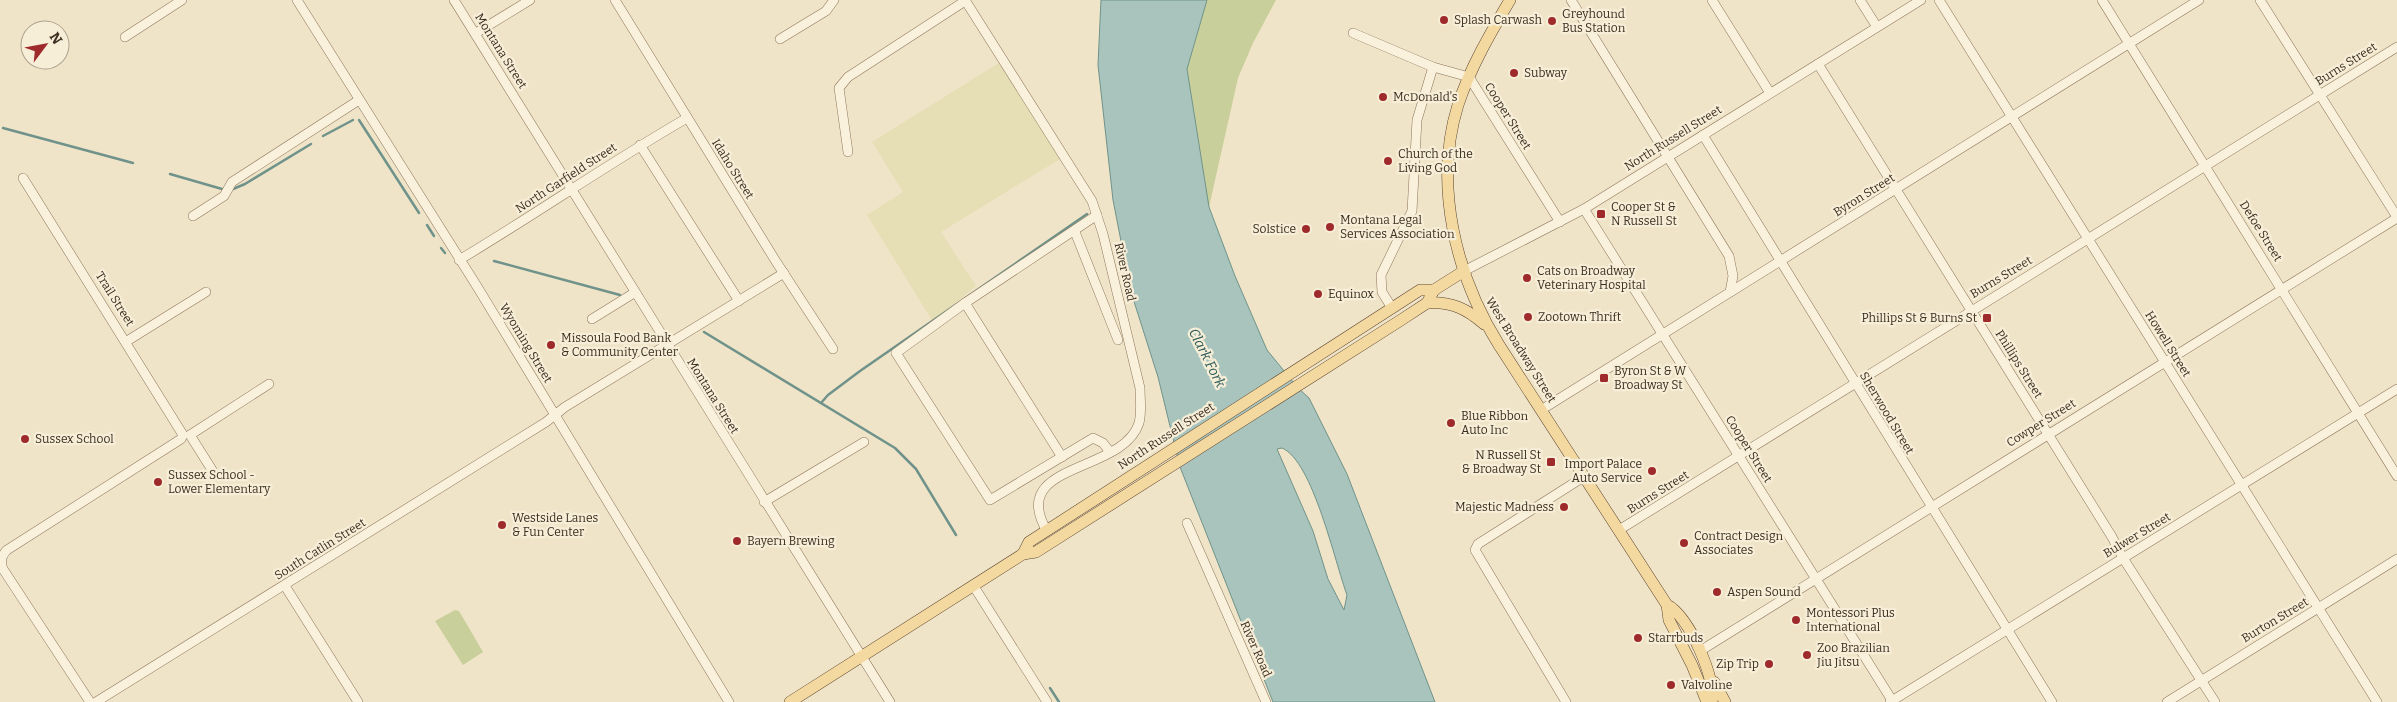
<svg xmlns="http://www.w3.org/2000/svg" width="2397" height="702" font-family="Bitter,serif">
	<rect width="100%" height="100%" fill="#f0e4c8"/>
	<path fill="#e6deb5" d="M 1002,61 L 1060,159 L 941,232 L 976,286 L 933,322 L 867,215 L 903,192 L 872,142 Z"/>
	<g fill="#c9cf9b">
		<path d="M 1207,0 L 1276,0 L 1253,43 L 1238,78 L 1209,207 L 1187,69 Z"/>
		<path d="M 455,610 L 459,611 L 483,652 L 463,665 L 435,621 Z"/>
	</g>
	<path fill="#a9c4bc" stroke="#6f938a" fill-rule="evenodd" d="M 1101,0 L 1207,0 L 1187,69 L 1209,207 L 1235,276 L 1267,350 L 1298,388 L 1309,398 L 1347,474 L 1435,702 L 1273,702 L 1180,467 L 1158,377 L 1131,292 L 1113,200 L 1098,65 ZM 1282,448 C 1313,461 1335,563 1347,595 L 1344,610 L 1328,579 L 1313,531 L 1277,449 Z"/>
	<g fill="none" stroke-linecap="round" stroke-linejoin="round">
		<g stroke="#6f938a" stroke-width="2.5">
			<path d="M 359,120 L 419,213"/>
			<path d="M 3,128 L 133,163"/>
			<path d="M 323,136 L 353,120"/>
			<path d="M 170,174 L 222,189"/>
			<path d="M 233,189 L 245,184 L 311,144"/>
			<path d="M 427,225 L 434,236"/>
			<path d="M 441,248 L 445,253"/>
			<path d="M 494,261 L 620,295"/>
			<path d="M 704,332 L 895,448 L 916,469 L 956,535"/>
			<path d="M 821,403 L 828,395 L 860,371 L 1087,214"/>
			<path d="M 1050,688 L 1059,702"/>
		</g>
		<g stroke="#8d765c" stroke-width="10">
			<g id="minor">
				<path d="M 297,0 L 478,288 L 729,702"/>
				<path d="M 454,0 L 890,702"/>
				<path d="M 615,0 L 775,260 L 833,349"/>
				<path d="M 965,0 L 1092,201 L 1103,234 L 1140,388 C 1140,400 1142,411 1139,423 C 1123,474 1006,462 1047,531"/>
				<path d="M 1571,0 L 1729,256 L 1733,276 L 1730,292"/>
				<path d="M 1712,0 L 1770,93"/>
				<path d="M 1860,0 L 1877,27"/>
				<path d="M 1939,0 L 2377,702"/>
				<path d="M 2102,0 L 2397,476"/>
				<path d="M 2260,0 L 2397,217"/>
				<path d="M 476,33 L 530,0"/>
				<path d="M 1353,33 L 1433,67 L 1469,77 L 1560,222"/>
				<path d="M 125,37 L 182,0"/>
				<path d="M 780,39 L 826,11 L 834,0"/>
				<path d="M 1818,64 L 2112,537 L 2123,558 L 2215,702"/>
				<path d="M 1703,135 L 2052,702"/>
				<path d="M 640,145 L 739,301"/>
				<path d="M 848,152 L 839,88 L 848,77 L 965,1"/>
				<path d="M 23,178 L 183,435"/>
				<path d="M 1584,209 L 1893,702"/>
				<path d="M 1097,215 L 965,303 L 896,353 L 990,500 L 1093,438 L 1103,443 L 1110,452"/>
				<path d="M 193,216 L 224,196 L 232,182 L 359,100"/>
				<path d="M 1075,232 L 1118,340"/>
				<path d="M 459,260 C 536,214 609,163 687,118"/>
				<path d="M 1464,271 L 1584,209 L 1921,0"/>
				<path d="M 965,303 L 1062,457"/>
				<path d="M 1392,308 L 1382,292 L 1381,275 L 1412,211 L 1417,120 L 1433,67"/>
				<path d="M 592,319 L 634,293"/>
				<path d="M 127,341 L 206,292"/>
				<path d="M 1541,410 L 2199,0"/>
				<path d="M 190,435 L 269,384"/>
				<path d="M 190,435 L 212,470"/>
				<path d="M 764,502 L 864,442"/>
				<path d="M 1187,523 L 1266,702"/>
				<path d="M 1619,530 L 2397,47"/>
				<path d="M 973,585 L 1047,702"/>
				<path d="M 285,586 L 358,702"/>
				<path d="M 1700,651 L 2397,218"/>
				<path d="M 90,702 L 3,569 C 0,562 1,556 7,550 L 181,439 L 183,435"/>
				<path d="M 96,702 L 546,422 L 565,407 L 784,273"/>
				<path d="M 1566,702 L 1475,550 L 1478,544 L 1585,476"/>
				<path d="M 1890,702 L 2397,389"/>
				<path d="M 2167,702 L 2397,559"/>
			</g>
		</g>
		<g stroke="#5b4430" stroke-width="12">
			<g id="major">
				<path d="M 1510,0 C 1490,34 1470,68 1458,105 C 1433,185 1456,276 1499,345 L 1667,605 C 1688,614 1717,680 1712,702"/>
				<path d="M 1427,303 C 1451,301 1467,309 1484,324"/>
				<path d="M 1023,554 L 1029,542 L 1420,290 L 1434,290 L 1464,271"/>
				<path d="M 1667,605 L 1669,620 L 1692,665 L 1707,702"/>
				<path d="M 1714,682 L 1725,702"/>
				<path d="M 790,702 L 1023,554 L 1036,552 L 1401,320 L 1427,303 L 1434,290"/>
			</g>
		</g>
		<use href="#minor" stroke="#faf1dc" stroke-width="9"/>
		<use href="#major" stroke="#f3d9a0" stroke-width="11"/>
	</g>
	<g fill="#9e2a2b" stroke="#f7eed8" stroke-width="2">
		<circle cx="1444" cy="20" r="5"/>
		<circle cx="1552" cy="21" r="5"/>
		<circle cx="1514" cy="73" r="5"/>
		<circle cx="1383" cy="97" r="5"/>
		<circle cx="1388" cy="161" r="5"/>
		<rect x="1596" y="209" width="10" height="10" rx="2.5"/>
		<circle cx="1330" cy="227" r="5"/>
		<circle cx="1306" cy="229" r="5"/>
		<circle cx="1527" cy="278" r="5"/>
		<circle cx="1318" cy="294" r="5"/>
		<circle cx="1528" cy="317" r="5"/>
		<rect x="1982" y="313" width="10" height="10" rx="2.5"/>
		<circle cx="551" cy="345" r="5"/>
		<rect x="1599" y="373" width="10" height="10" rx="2.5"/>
		<circle cx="1451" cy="423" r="5"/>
		<circle cx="25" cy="439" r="5"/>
		<rect x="1546" y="457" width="10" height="10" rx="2.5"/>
		<circle cx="1652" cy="471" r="5"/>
		<circle cx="158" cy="482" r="5"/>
		<circle cx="1564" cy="507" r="5"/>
		<circle cx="502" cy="525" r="5"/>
		<circle cx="737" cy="541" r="5"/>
		<circle cx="1684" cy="543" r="5"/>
		<circle cx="1717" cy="592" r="5"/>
		<circle cx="1796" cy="620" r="5"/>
		<circle cx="1638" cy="638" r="5"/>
		<circle cx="1807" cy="655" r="5"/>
		<circle cx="1769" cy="664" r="5"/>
		<circle cx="1671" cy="685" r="5"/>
	</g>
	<g text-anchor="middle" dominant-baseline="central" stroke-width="4.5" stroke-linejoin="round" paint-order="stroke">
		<g font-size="12" fill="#3d2e20" stroke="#f7eed8" text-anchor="start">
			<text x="1562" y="14">Greyhound<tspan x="1562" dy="14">Bus Station</tspan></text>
			<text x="1454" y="20">Splash Carwash</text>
			<text x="1524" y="73">Subway</text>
			<text x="1393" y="97">McDonald's</text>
			<text x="1398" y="154">Church of the<tspan x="1398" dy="14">Living God</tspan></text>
			<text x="1611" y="207">Cooper St &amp;<tspan x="1611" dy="14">N Russell St</tspan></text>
			<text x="1340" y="220">Montana Legal<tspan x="1340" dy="14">Services Association</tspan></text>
			<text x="1296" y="229" text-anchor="end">Solstice</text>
			<text x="1537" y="271">Cats on Broadway<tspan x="1537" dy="14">Veterinary Hospital</tspan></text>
			<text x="1328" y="294">Equinox</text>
			<text x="1538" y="317">Zootown Thrift</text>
			<text x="1977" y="318" text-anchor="end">Phillips St &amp; Burns St</text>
			<text x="561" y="338">Missoula Food Bank<tspan x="561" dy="14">&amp; Community Center</tspan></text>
			<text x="1614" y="371">Byron St &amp; W<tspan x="1614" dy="14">Broadway St</tspan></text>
			<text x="1461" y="416">Blue Ribbon<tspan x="1461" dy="14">Auto Inc</tspan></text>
			<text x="35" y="439">Sussex School</text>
			<text x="1541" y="455" text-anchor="end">N Russell St<tspan x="1541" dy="14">&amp; Broadway St</tspan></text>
			<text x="1642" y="464" text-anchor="end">Import Palace<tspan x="1642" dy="14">Auto Service</tspan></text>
			<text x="168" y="475">Sussex School -<tspan x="168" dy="14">Lower Elementary</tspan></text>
			<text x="1554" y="507" text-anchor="end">Majestic Madness</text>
			<text x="512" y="518">Westside Lanes<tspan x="512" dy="14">&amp; Fun Center</tspan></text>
			<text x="1694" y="536">Contract Design<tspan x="1694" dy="14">Associates</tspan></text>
			<text x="747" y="541">Bayern Brewing</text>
			<text x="1727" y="592">Aspen Sound</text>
			<text x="1806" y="613">Montessori Plus<tspan x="1806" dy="14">International</tspan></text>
			<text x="1648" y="638">Starrbuds</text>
			<text x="1817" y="648">Zoo Brazilian<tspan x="1817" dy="14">Jiu Jitsu</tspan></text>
			<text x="1759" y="664" text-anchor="end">Zip Trip</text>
			<text x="1681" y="685">Valvoline</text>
		</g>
		<g font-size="12" fill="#3d2e20" stroke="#f7eed8">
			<text transform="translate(501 51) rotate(58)">Montana Street</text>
			<text transform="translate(2346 64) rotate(-32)">Burns Street</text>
			<text transform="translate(1508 116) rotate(58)">Cooper Street</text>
			<text transform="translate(1673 138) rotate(-32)">North Russell Street</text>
			<text transform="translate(733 169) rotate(58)">Idaho Street</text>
			<text transform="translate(566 178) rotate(-33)">North Garfield Street</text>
			<text transform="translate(1864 195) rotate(-32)">Byron Street</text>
			<text transform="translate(2261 231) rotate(58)">Defoe Street</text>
			<text transform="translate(1125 272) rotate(77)">River Road</text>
			<text transform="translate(2001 277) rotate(-31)">Burns Street</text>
			<text transform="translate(115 299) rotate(58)">Trail Street</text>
			<text transform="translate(526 343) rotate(59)">Wyoming Street</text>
			<text transform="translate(2168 344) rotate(58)">Howell Street</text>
			<text transform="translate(1521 350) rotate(58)">West Broadway Street</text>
			<text transform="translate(2019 364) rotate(58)">Phillips Street</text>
			<text transform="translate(713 396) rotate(58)">Montana Street</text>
			<text transform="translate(1887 413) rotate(59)">Sherwood Street</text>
			<text transform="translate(2041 423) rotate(-32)">Cowper Street</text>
			<text transform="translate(1166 436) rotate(-33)">North Russell Street</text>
			<text transform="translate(1749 449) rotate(58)">Cooper Street</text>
			<text transform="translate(1658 492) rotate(-32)">Burns Street</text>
			<text transform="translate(2137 535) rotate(-31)">Bulwer Street</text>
			<text transform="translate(320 549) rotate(-32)">South Catlin Street</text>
			<text transform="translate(2275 620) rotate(-31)">Burton Street</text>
			<text transform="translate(1256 649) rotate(66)">River Road</text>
		</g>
		<g font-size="14" font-style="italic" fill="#2f5d5a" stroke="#f7eed8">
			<text transform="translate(1207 358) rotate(63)">Clark Fork</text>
		</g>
	</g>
	<g transform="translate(45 45) rotate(58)"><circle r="24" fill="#f7eed8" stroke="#ada18e"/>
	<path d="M0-4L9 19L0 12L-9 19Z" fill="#9e2a2b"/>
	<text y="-8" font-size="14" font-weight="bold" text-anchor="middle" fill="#3d2e20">N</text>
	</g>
</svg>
